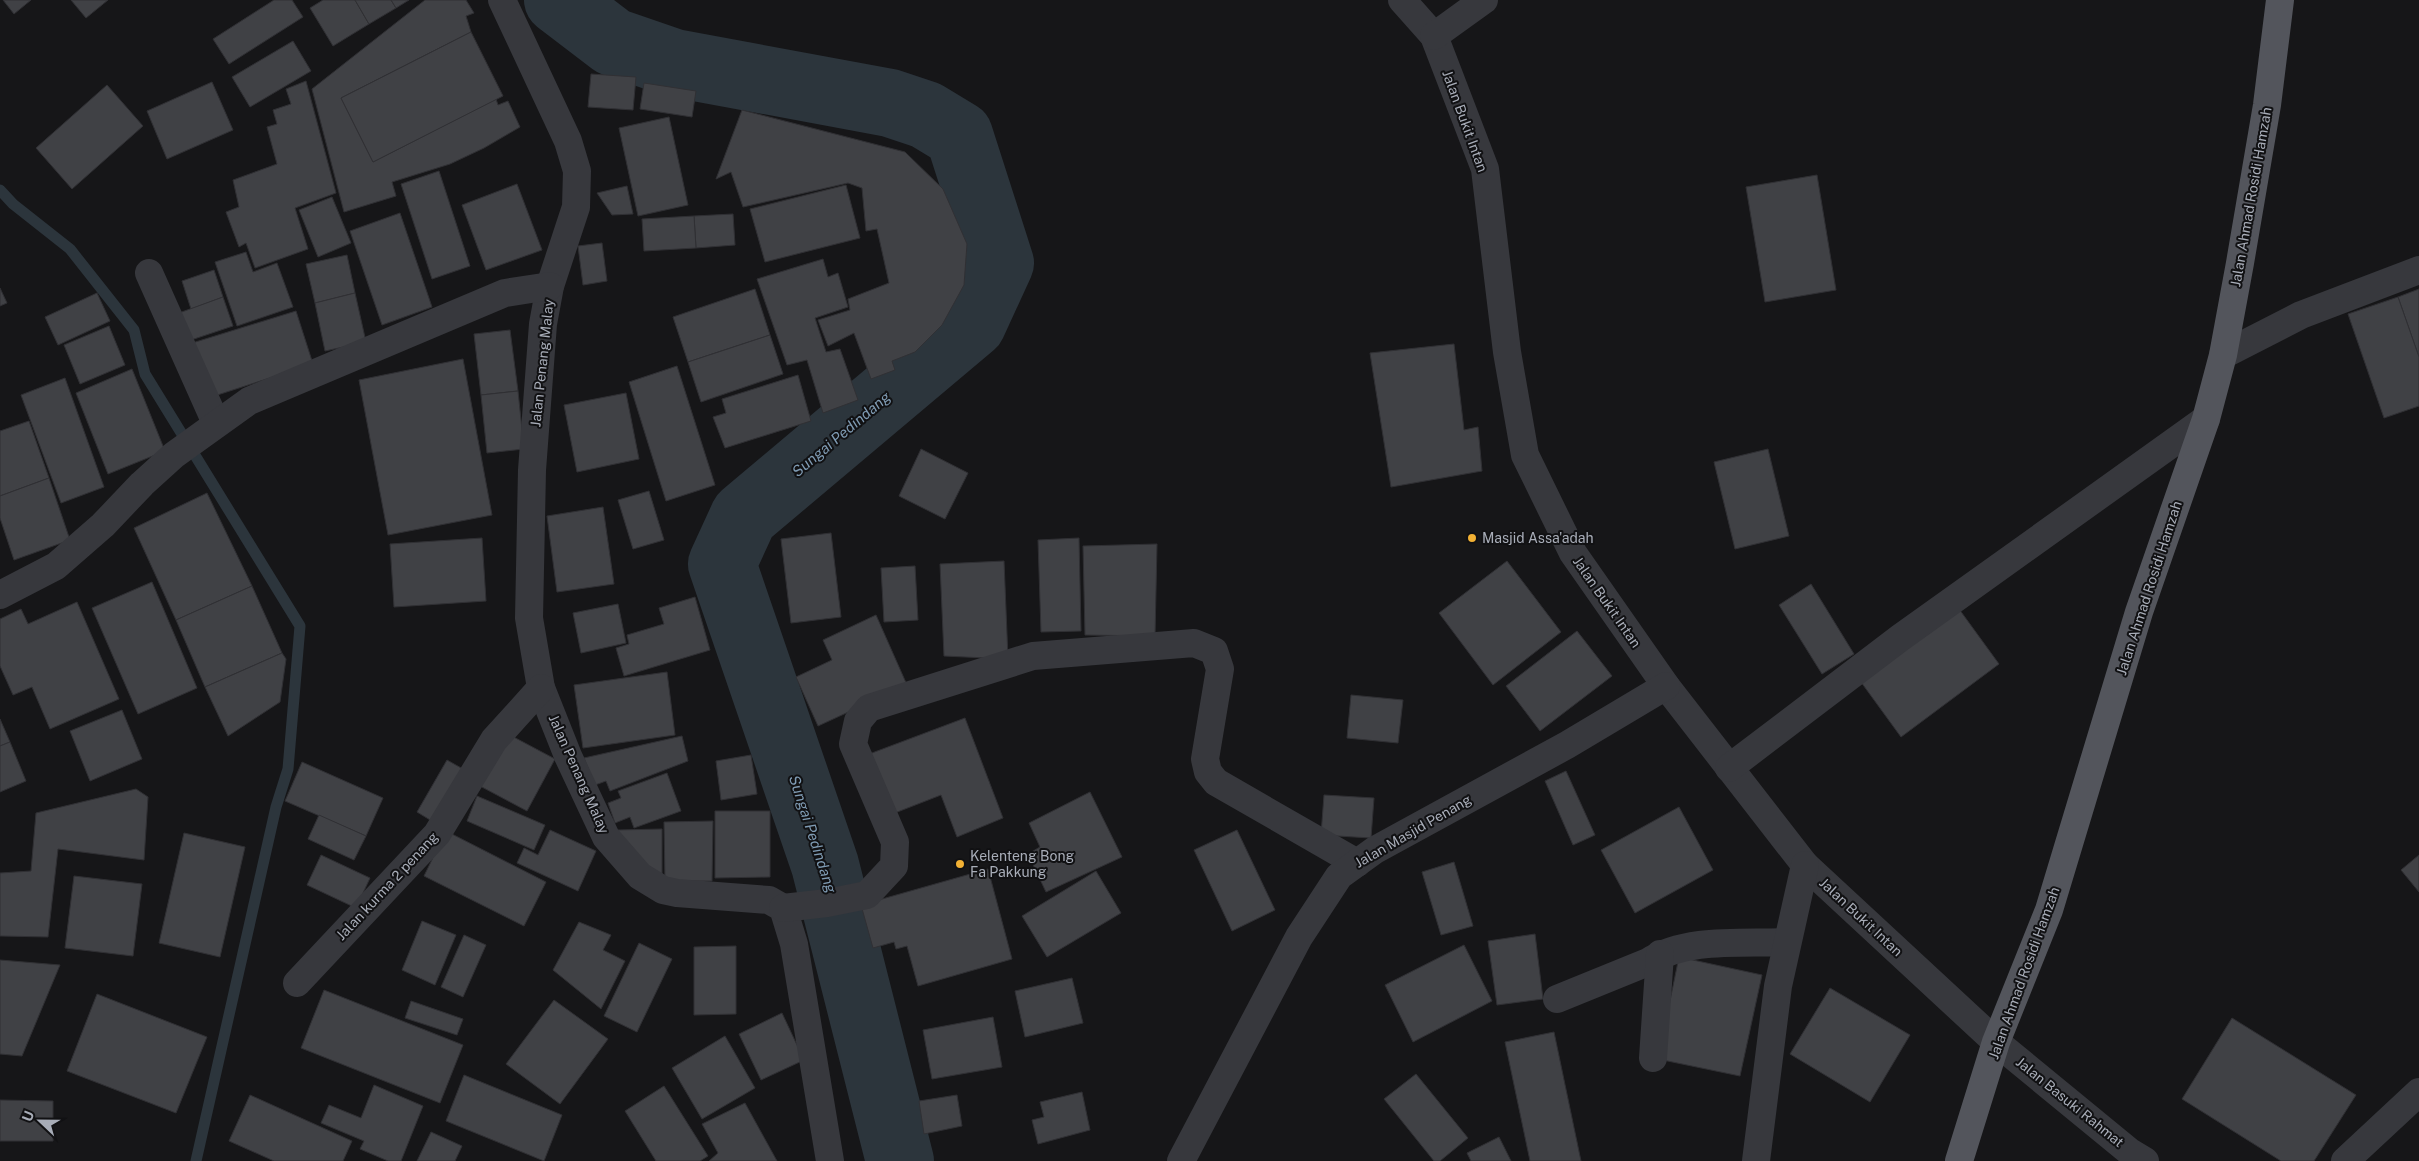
<svg xmlns="http://www.w3.org/2000/svg" width="2419" height="1161" font-family="'Public Sans',sans-serif">
	<rect width="100%" height="100%" fill="#161618"/>
	<g fill="none" stroke-linecap="round" stroke-linejoin="round">
		<path stroke="#2c353c" stroke-width="11" d="M 0,190 L 13,204 L 70,249 L 134,330 L 145,374 L 300,626 L 288,769 L 276,807 L 196,1161"/>
		<path stroke="#2c353c" stroke-width="68" d="M 558,0 L 613,42 L 674,63 L 890,103 L 926,115 L 959,135 L 1000,263 L 972,324 L 744,516 L 722,564 L 825,865 L 900,1161"/>
	</g>
	<g fill="#404145" stroke="#303034">
		<path d="M 3,0 L 31,0 L 14,14 Z"/>
		<path d="M 71,0 L 108,0 L 86,18 Z"/>
		<path d="M 274,0 L 292,0 L 303,17 L 229,64 L 213,39 Z"/>
		<path d="M 323,0 L 355,0 L 369,24 L 333,46 L 310,8 Z"/>
		<path d="M 355,0 L 391,0 L 396,8 L 369,24 Z"/>
		<path d="M 391,0 L 409,0 L 396,8 Z"/>
		<path d="M 425,0 L 466,0 L 474,13 L 466,16 L 471,32 L 341,98 L 373,162 L 496,99 L 498,105 L 508,101 L 520,127 L 484,148 L 450,164 L 392,182 L 396,196 L 344,212 L 312,89 Z"/>
		<path d="M 471,32 L 503,96 L 373,162 L 341,98 Z"/>
		<path d="M 293,41 L 311,71 L 250,107 L 232,77 Z"/>
		<path d="M 591,74 L 636,77 L 633,110 L 588,107 Z"/>
		<path d="M 306,81 L 336,193 L 295,208 L 308,249 L 255,268 L 246,243 L 239,247 L 226,212 L 239,207 L 233,180 L 277,164 L 267,127 L 277,124 L 273,110 L 291,104 L 286,89 Z"/>
		<path d="M 212,82 L 233,130 L 167,159 L 147,111 Z"/>
		<path d="M 644,83 L 696,91 L 692,117 L 640,109 Z"/>
		<path d="M 107,85 L 143,126 L 72,189 L 36,148 Z"/>
		<path d="M 742,110 L 905,152 L 943,189 L 967,244 L 964,285 L 942,325 L 915,352 L 892,361 L 895,370 L 871,379 L 854,333 L 828,346 L 818,320 L 850,310 L 848,299 L 889,283 L 877,229 L 866,231 L 862,188 L 848,183 L 743,207 L 731,172 L 716,179 Z"/>
		<path d="M 669,117 L 688,205 L 638,216 L 619,128 Z"/>
		<path d="M 439,171 L 470,266 L 432,279 L 401,184 Z"/>
		<path d="M 1817,175 L 1836,290 L 1765,302 L 1746,187 Z"/>
		<path d="M 517,184 L 542,250 L 486,270 L 462,205 Z"/>
		<path d="M 846,185 L 860,238 L 765,262 L 750,209 Z"/>
		<path d="M 627,186 L 633,214 L 612,215 L 597,193 Z"/>
		<path d="M 332,197 L 351,243 L 318,257 L 299,210 Z"/>
		<path d="M 400,213 L 432,307 L 382,325 L 350,231 Z"/>
		<path d="M 733,214 L 735,245 L 696,248 L 694,216 Z"/>
		<path d="M 694,216 L 696,248 L 644,251 L 642,219 Z"/>
		<path d="M 602,243 L 607,281 L 583,285 L 578,246 Z"/>
		<path d="M 246,252 L 253,272 L 277,263 L 293,307 L 237,326 L 215,262 Z"/>
		<path d="M 347,255 L 355,293 L 315,303 L 306,264 Z"/>
		<path d="M 823,259 L 828,277 L 838,273 L 848,307 L 815,318 L 826,352 L 840,349 L 858,400 L 823,413 L 807,360 L 787,365 L 757,279 Z"/>
		<path d="M 214,270 L 223,297 L 191,309 L 182,281 Z"/>
		<path d="M 0,288 L 7,303 L 0,306 Z"/>
		<path d="M 755,289 L 770,335 L 688,362 L 673,317 Z"/>
		<path d="M 2419,289 L 2419,357 L 2398,297 Z"/>
		<path d="M 97,293 L 110,321 L 58,345 L 45,317 Z"/>
		<path d="M 355,293 L 366,342 L 325,351 L 315,303 Z"/>
		<path d="M 223,297 L 233,326 L 188,341 L 179,313 Z"/>
		<path d="M 2398,297 L 2419,357 L 2419,406 L 2384,418 L 2348,314 Z"/>
		<path d="M 296,311 L 313,364 L 205,399 L 189,344 Z"/>
		<path d="M 109,326 L 125,365 L 80,384 L 64,345 Z"/>
		<path d="M 510,330 L 518,391 L 481,395 L 474,334 Z"/>
		<path d="M 770,335 L 783,374 L 701,402 L 688,362 Z"/>
		<path d="M 1454,344 L 1464,430 L 1478,427 L 1482,471 L 1391,487 L 1370,353 Z"/>
		<path d="M 463,359 L 492,515 L 388,535 L 359,380 Z"/>
		<path d="M 677,366 L 715,485 L 666,501 L 629,382 Z"/>
		<path d="M 132,369 L 165,451 L 108,474 L 76,393 Z"/>
		<path d="M 798,375 L 811,421 L 725,448 L 713,417 L 726,413 L 722,399 Z"/>
		<path d="M 65,378 L 104,487 L 61,503 L 21,395 Z"/>
		<path d="M 518,391 L 524,449 L 487,453 L 481,395 Z"/>
		<path d="M 626,393 L 639,459 L 577,472 L 564,405 Z"/>
		<path d="M 29,421 L 49,478 L 0,496 L 0,431 Z"/>
		<path d="M 921,449 L 968,473 L 945,519 L 899,496 Z"/>
		<path d="M 1768,449 L 1789,536 L 1735,549 L 1714,462 Z"/>
		<path d="M 49,478 L 70,540 L 14,560 L 0,518 L 0,496 Z"/>
		<path d="M 649,491 L 664,540 L 633,549 L 618,500 Z"/>
		<path d="M 207,493 L 252,586 L 176,620 L 134,528 Z"/>
		<path d="M 603,507 L 614,584 L 557,592 L 547,516 Z"/>
		<path d="M 831,533 L 841,617 L 791,623 L 781,539 Z"/>
		<path d="M 482,538 L 486,601 L 394,607 L 390,544 Z"/>
		<path d="M 1079,538 L 1081,631 L 1041,632 L 1038,540 Z"/>
		<path d="M 1157,544 L 1155,636 L 1085,635 L 1083,546 Z"/>
		<path d="M 1004,561 L 1008,659 L 944,656 L 940,564 Z"/>
		<path d="M 1507,561 L 1561,632 L 1493,685 L 1439,613 Z"/>
		<path d="M 915,566 L 918,620 L 884,622 L 881,568 Z"/>
		<path d="M 152,582 L 197,688 L 138,714 L 92,608 Z"/>
		<path d="M 1811,584 L 1854,654 L 1822,674 L 1779,605 Z"/>
		<path d="M 252,586 L 282,653 L 205,687 L 176,620 Z"/>
		<path d="M 695,597 L 710,650 L 624,676 L 616,648 L 629,644 L 627,635 L 664,624 L 659,608 Z"/>
		<path d="M 77,602 L 119,699 L 50,729 L 32,687 L 13,695 L 0,666 L 0,619 L 21,609 L 28,624 Z"/>
		<path d="M 618,604 L 626,643 L 581,653 L 573,613 Z"/>
		<path d="M 1959,609 L 1999,664 L 1901,737 L 1861,682 Z"/>
		<path d="M 876,615 L 907,685 L 818,726 L 796,677 L 832,660 L 823,640 Z"/>
		<path d="M 1577,631 L 1612,676 L 1540,731 L 1506,686 Z"/>
		<path d="M 282,653 L 286,659 L 280,702 L 228,736 L 205,687 Z"/>
		<path d="M 667,672 L 675,735 L 583,748 L 574,685 Z"/>
		<path d="M 1351,695 L 1403,700 L 1398,743 L 1347,738 Z"/>
		<path d="M 122,710 L 142,759 L 90,781 L 70,731 Z"/>
		<path d="M 965,718 L 1003,818 L 957,837 L 941,795 L 887,816 L 864,756 Z"/>
		<path d="M 0,719 L 10,742 L 0,746 Z"/>
		<path d="M 508,734 L 555,759 L 527,811 L 480,786 Z"/>
		<path d="M 682,736 L 688,761 L 610,791 L 606,781 L 595,785 L 584,758 Z"/>
		<path d="M 10,742 L 26,781 L 0,792 L 0,746 Z"/>
		<path d="M 751,755 L 757,794 L 721,800 L 716,761 Z"/>
		<path d="M 447,760 L 470,773 L 440,826 L 417,812 Z"/>
		<path d="M 302,762 L 383,798 L 366,836 L 285,801 Z"/>
		<path d="M 1566,771 L 1595,835 L 1573,845 L 1545,781 Z"/>
		<path d="M 667,773 L 681,811 L 634,828 L 630,817 L 615,823 L 608,803 L 621,798 L 618,791 Z"/>
		<path d="M 136,789 L 148,797 L 144,860 L 58,849 L 48,937 L 0,936 L 0,873 L 31,871 L 36,813 Z"/>
		<path d="M 1090,792 L 1122,857 L 1046,892 L 1028,854 L 1040,847 L 1029,823 Z"/>
		<path d="M 1324,795 L 1374,798 L 1371,838 L 1321,835 Z"/>
		<path d="M 477,796 L 545,825 L 534,850 L 467,821 Z"/>
		<path d="M 1679,807 L 1713,870 L 1635,913 L 1601,850 Z"/>
		<path d="M 715,811 L 770,811 L 770,877 L 715,878 Z"/>
		<path d="M 319,815 L 366,836 L 354,860 L 308,839 Z"/>
		<path d="M 713,821 L 712,881 L 665,881 L 664,822 Z"/>
		<path d="M 662,829 L 662,876 L 627,854 L 618,830 Z"/>
		<path d="M 550,830 L 596,851 L 578,891 L 517,863 L 524,848 L 538,855 Z"/>
		<path d="M 1237,830 L 1275,910 L 1232,931 L 1194,850 Z"/>
		<path d="M 446,831 L 546,882 L 524,926 L 424,876 Z"/>
		<path d="M 184,833 L 245,847 L 220,957 L 159,943 Z"/>
		<path d="M 321,855 L 370,878 L 356,908 L 307,885 Z"/>
		<path d="M 2419,855 L 2419,892 L 2401,870 Z"/>
		<path d="M 1454,862 L 1473,926 L 1441,935 L 1422,872 Z"/>
		<path d="M 988,869 L 1012,959 L 918,986 L 907,946 L 896,949 L 894,942 L 873,948 L 861,905 Z"/>
		<path d="M 1096,871 L 1121,913 L 1047,957 L 1022,916 Z"/>
		<path d="M 74,876 L 142,884 L 133,956 L 65,948 Z"/>
		<path d="M 422,921 L 456,935 L 435,985 L 402,970 Z"/>
		<path d="M 579,922 L 611,935 L 603,950 L 625,961 L 601,1009 L 553,970 Z"/>
		<path d="M 1535,934 L 1543,999 L 1497,1005 L 1488,941 Z"/>
		<path d="M 464,935 L 486,945 L 463,997 L 441,987 Z"/>
		<path d="M 639,943 L 672,959 L 637,1032 L 604,1016 Z"/>
		<path d="M 1464,945 L 1492,1001 L 1413,1042 L 1385,985 Z"/>
		<path d="M 736,946 L 736,1014 L 694,1015 L 694,947 Z"/>
		<path d="M 1679,957 L 1762,975 L 1740,1076 L 1658,1059 Z"/>
		<path d="M 0,960 L 60,965 L 22,1056 L 0,1054 Z"/>
		<path d="M 1072,978 L 1083,1023 L 1025,1037 L 1015,991 Z"/>
		<path d="M 1830,988 L 1910,1035 L 1870,1102 L 1790,1054 Z"/>
		<path d="M 324,990 L 463,1045 L 440,1103 L 301,1048 Z"/>
		<path d="M 97,994 L 207,1037 L 176,1113 L 67,1071 Z"/>
		<path d="M 554,1000 L 608,1039 L 560,1104 L 506,1064 Z"/>
		<path d="M 411,1001 L 463,1019 L 457,1035 L 405,1018 Z"/>
		<path d="M 782,1013 L 804,1060 L 761,1080 L 739,1034 Z"/>
		<path d="M 993,1017 L 1002,1067 L 932,1079 L 923,1030 Z"/>
		<path d="M 2232,1018 L 2356,1095 L 2314,1161 L 2281,1161 L 2182,1099 Z"/>
		<path d="M 1554,1032 L 1581,1161 L 1530,1161 L 1505,1042 Z"/>
		<path d="M 725,1036 L 755,1088 L 702,1119 L 672,1068 Z"/>
		<path d="M 1416,1074 L 1468,1138 L 1440,1161 L 1434,1161 L 1384,1099 Z"/>
		<path d="M 464,1075 L 562,1115 L 544,1161 L 446,1121 Z"/>
		<path d="M 374,1085 L 423,1106 L 401,1161 L 388,1161 L 360,1149 L 364,1141 L 321,1123 L 329,1105 L 361,1118 Z"/>
		<path d="M 664,1086 L 708,1156 L 700,1161 L 656,1161 L 625,1111 Z"/>
		<path d="M 1082,1092 L 1090,1130 L 1038,1144 L 1032,1120 L 1044,1117 L 1040,1102 Z"/>
		<path d="M 250,1095 L 352,1141 L 343,1161 L 274,1161 L 229,1141 Z"/>
		<path d="M 957,1095 L 962,1126 L 924,1134 L 919,1101 Z"/>
		<path d="M 0,1100 L 53,1101 L 53,1141 L 0,1141 Z"/>
		<path d="M 745,1103 L 777,1161 L 709,1161 L 718,1153 L 702,1124 Z"/>
		<path d="M 431,1132 L 462,1146 L 455,1161 L 417,1161 Z"/>
		<path d="M 1499,1137 L 1511,1161 L 1471,1161 L 1467,1153 Z"/>
	</g>
	<g fill="none" stroke-linecap="round" stroke-linejoin="round">
		<g stroke="#37383d" stroke-width="28">
			<path d="M 502,0 L 568,141 L 577,171 L 576,207 L 550,286 L 543,324 L 532,470 L 529,618 L 541,688 L 568,756 L 606,837 L 640,876 L 663,890 L 677,893 L 769,900 L 783,908 L 794,944 L 830,1161"/>
			<path d="M 1402,0 L 1434,36 L 1485,169 L 1507,352 L 1525,455 L 1573,553 L 1666,686 L 1805,865 L 1996,1042 L 2130,1152 L 2145,1161"/>
			<path d="M 1434,36 L 1484,0"/>
			<path d="M 149,273 L 216,423"/>
			<path d="M 2223,355 L 2301,315 L 2419,270"/>
			<path d="M 0,595 L 56,566 L 103,525 L 142,484 L 174,455 L 249,401 L 505,293 L 550,286"/>
			<path d="M 1729,768 L 1900,638 L 2206,419"/>
			<path d="M 783,908 L 827,903 L 867,895 L 894,866 L 895,842 L 853,744 L 858,721 L 869,708 L 1033,656 L 1194,643 L 1214,651 L 1220,669 L 1205,759 L 1208,772 L 1216,782 L 1357,863"/>
			<path d="M 297,983 L 437,834 L 494,740 L 541,688"/>
			<path d="M 1557,999 L 1648,962 C 1687,937 1743,944 1787,942"/>
			<path d="M 1653,1058 L 1660,954"/>
			<path d="M 1181,1161 L 1299,937 L 1339,876 L 1375,850 L 1567,745 L 1666,686"/>
			<path d="M 1756,1161 L 1778,986 L 1805,865"/>
			<path d="M 2345,1161 L 2419,1092"/>
		</g>
		<path stroke="#53555c" stroke-width="28" d="M 1959,1161 L 1996,1042 L 2049,910 L 2139,612 L 2206,419 L 2223,355 L 2240,263 L 2267,105 L 2280,0"/>
	</g>
	<g fill="#f2b134" stroke="#111113" stroke-width="2">
		<circle cx="1472" cy="538" r="5"/>
		<circle cx="960" cy="864" r="5"/>
	</g>
	<g text-anchor="middle" dominant-baseline="central" stroke-width="4" stroke-linejoin="round" paint-order="stroke">
		<g font-size="14" fill="#a8adb8" stroke="#111113">
			<text transform="translate(1465 121) rotate(70)">Jalan Bukit Intan</text>
			<text transform="translate(2251 197) rotate(-80)">Jalan Ahmad Rosidi Hamzah</text>
			<text transform="translate(542 363) rotate(-84)">Jalan Penang Malay</text>
			<text transform="translate(2149 588) rotate(-72)">Jalan Ahmad Rosidi Hamzah</text>
			<text transform="translate(1607 602) rotate(55)">Jalan Bukit Intan</text>
			<text transform="translate(579 774) rotate(66)">Jalan Penang Malay</text>
			<text transform="translate(1413 831) rotate(-30)">Jalan Masjid Penang</text>
			<text transform="translate(387 886) rotate(-47)">Jalan kurma 2 penang</text>
			<text transform="translate(1861 917) rotate(43)">Jalan Bukit Intan</text>
			<text transform="translate(2024 973) rotate(-70)">Jalan Ahmad Rosidi Hamzah</text>
			<text transform="translate(2070 1102) rotate(39)">Jalan Basuki Rahmat</text>
		</g>
		<g font-size="14" fill="#a8adb8" stroke="#111113" text-anchor="start">
			<text x="1482" y="538">Masjid Assa'adah</text>
			<text x="970" y="856">Kelenteng Bong<tspan x="970" dy="16">Fa Pakkung</tspan></text>
		</g>
		<g font-size="15" font-style="italic" fill="#7f9bb3" stroke="#111113">
			<text transform="translate(841 434) rotate(-40)">Sungai Pedindang</text>
			<text transform="translate(813 834) rotate(72)">Sungai Pedindang</text>
		</g>
	</g>
	<g transform="translate(40 1121) rotate(292)" stroke="#111113" stroke-width="4" paint-order="stroke">
	<path d="M0-4L9 19L0 12L-9 19Z" fill="#a8adb8"/>
	<text y="-8" font-size="14" font-weight="bold" text-anchor="middle" fill="#a8adb8">U</text>
	</g>
</svg>
